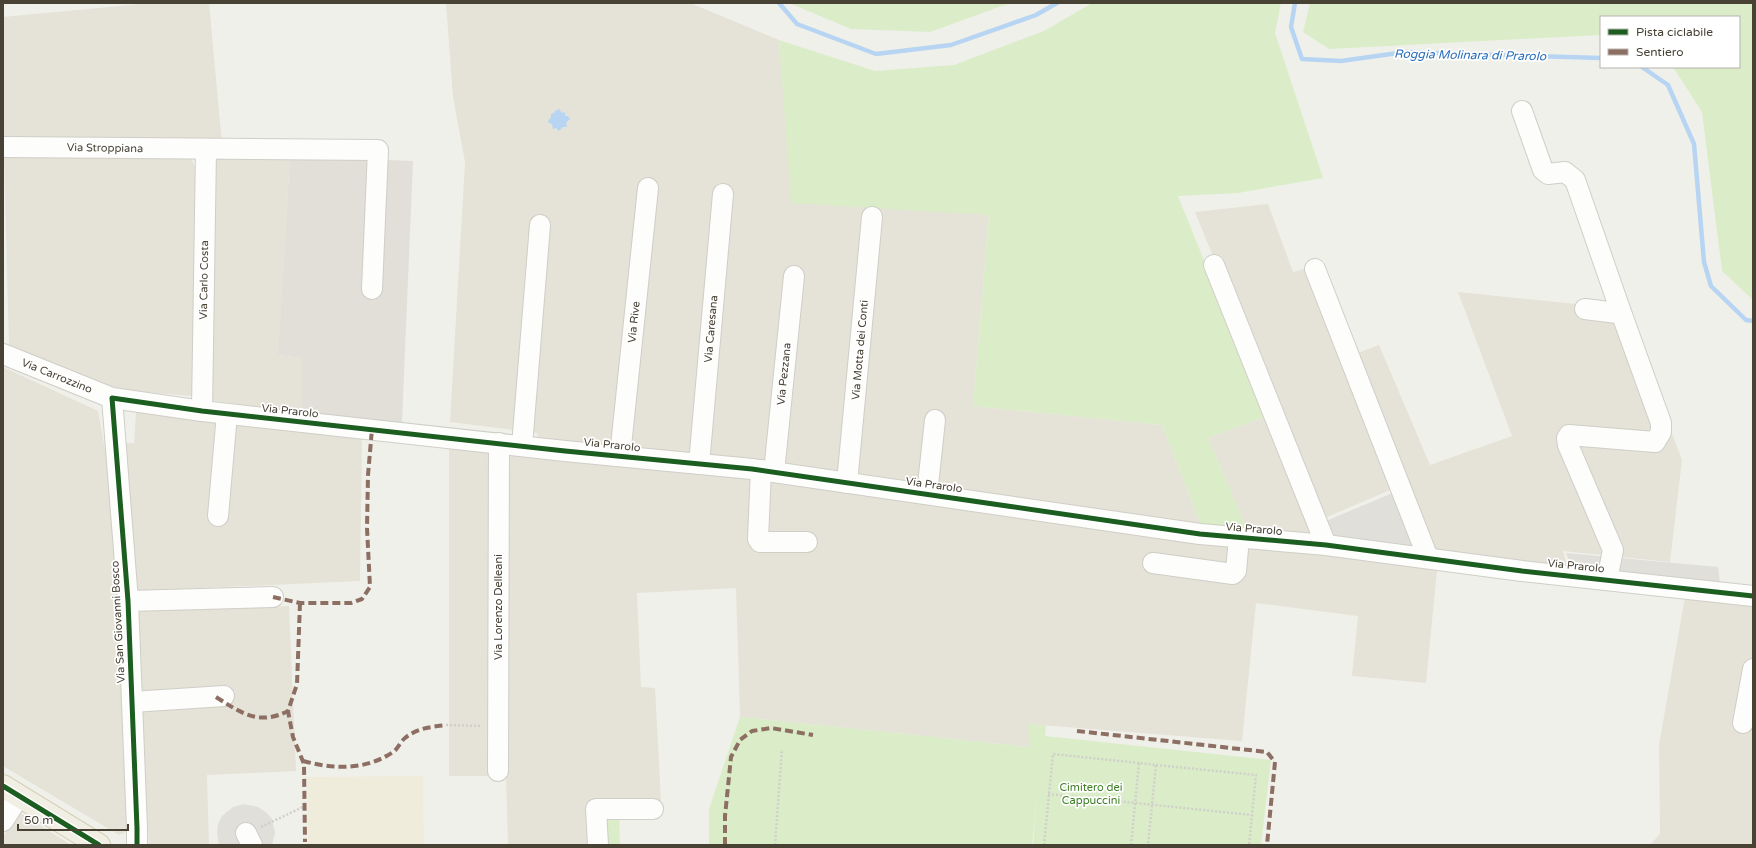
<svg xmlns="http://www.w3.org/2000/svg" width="1756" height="848" font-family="'Varela Round',sans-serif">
	<rect width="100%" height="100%" fill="#f0f0ea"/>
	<g fill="#e5e2d7">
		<path d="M 151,3 L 209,3 L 222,144 L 4,142 L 3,17 Z"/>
		<path d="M 446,3 L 690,3 L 779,40 L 792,202 L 989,214 L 973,406 L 1162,425 L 1201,525 L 538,440 L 537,433 L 450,422 L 465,162 L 453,97 Z"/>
		<path d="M 4,154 L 183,155 L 192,160 L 196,170 L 193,396 L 103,389 L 9,347 Z"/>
		<path d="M 290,156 L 278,355 L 302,358 L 302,413 L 210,400 L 215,157 Z"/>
		<path d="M 1268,204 L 1293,272 L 1308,268 L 1395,488 L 1320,520 L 1195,212 Z"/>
		<path d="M 1458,292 L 1625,309 L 1682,460 L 1670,562 L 1563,551 L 1567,566 L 1429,549 L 1350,356 L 1379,345 L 1430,465 L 1512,436 Z"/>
		<path d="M 3,367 L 98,411 L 112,488 L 126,748 L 126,832 L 119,835 L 3,766 Z"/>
		<path d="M 136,412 L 165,413 L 362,439 L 360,581 L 134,591 L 125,443 L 134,443 Z"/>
		<path d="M 1267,416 L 1318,535 L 1247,529 L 1208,438 Z"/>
		<path d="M 449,448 L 907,496 L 1245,540 L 1437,570 L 1426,683 L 1352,676 L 1358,616 L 1256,603 L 1242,741 L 1028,724 L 1030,747 L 740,717 L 736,588 L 637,593 L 641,687 L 655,688 L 661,801 L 592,803 L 595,845 L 508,845 L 506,776 L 449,776 Z"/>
		<path d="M 1685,597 L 1753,607 L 1753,845 L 1650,845 L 1660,834 L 1659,745 Z"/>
		<path d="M 289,606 L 296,771 L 207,775 L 209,845 L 149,845 L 135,611 Z"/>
		<path d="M 19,812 L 71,845 L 3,845 L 3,837 Z"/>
	</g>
	<path fill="#e1dfd8" d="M 290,156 L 413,161 L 402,423 L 302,413 L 302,358 L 278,355 Z"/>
	<path fill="#efecdb" d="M 423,776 L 424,845 L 308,845 L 307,777 Z"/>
	<g fill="#daedc8">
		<path d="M 789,3 L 1010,3 L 930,32 L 851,29 Z"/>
		<path d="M 1092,3 L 1281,3 L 1275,33 L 1323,178 L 1238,193 L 1178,196 L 1267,416 L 1208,438 L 1247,529 L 1201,525 L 1162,425 L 973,406 L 989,215 L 791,203 L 779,40 L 875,71 L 954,65 L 1044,31 Z"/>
		<path d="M 1310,3 L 1753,3 L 1753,300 L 1722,271 L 1702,112 L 1673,67 L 1739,67 L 1739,17 L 1601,17 L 1601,35 L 1329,49 L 1303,32 Z"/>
		<path d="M 740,717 L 1029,747 L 1028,724 L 1046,725 L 1045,736 L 1271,760 L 1261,845 L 1033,845 L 1037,797 L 1032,845 L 709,845 L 709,809 Z"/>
		<path d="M 601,812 L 619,812 L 620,845 L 599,845 Z"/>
	</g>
	<g fill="#e0dfda">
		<path d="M 1395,492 L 1417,549 L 1326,536 L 1321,523 Z"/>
		<path d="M 1566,553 L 1718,567 L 1720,583 L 1571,566 Z"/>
		<path d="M 244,804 L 258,807 L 267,813 L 272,819 L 275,833 L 272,845 L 219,845 L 217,834 L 218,824 L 222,816 L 233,807 Z"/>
	</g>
	<path fill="#b7d5f2" d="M 559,109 L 562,113 L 565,112 L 565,116 L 568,116 L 570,119 L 566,123 L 567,127 L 563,127 L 559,131 L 556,128 L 553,129 L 552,124 L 549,123 L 548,121 L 551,117 L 551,114 L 554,113 L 555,111 Z"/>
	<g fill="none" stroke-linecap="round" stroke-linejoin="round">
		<g stroke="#b7d5f2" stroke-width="4.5">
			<path d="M 779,3 L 797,24 L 876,54 L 951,45 L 1036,15 L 1057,3"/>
			<path d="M 1295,3 L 1291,27 L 1302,59 L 1341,61 L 1405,52 L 1601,58"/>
			<path d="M 1642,67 L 1668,85 L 1694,144 L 1704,262 L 1711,286 L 1746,320 L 1753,321"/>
		</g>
		<g stroke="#cfcec7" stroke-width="22">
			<g id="minor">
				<path d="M 1522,111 L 1543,170 L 1548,174 L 1565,172 L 1575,180 L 1622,315"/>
				<path d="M 3,147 L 378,150 L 372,289"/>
				<path d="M 1214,265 L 1326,545"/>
				<path d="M 1315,269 L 1428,558"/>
				<path d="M 1585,309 L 1617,313 L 1622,315 L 1661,423 L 1661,432 L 1655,442 L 1569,435 L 1567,438 L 1568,445 L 1613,550 L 1607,580"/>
				<path d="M 3,354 L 112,398 L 202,411 L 565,451 L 752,469 L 1200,534 L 1326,545 L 1522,571 L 1753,596"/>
				<path d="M 112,398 L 128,601 L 137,828 L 137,845"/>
				<path d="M 202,411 L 206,149"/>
				<path d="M 522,446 L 540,225"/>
				<path d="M 620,456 L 648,188"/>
				<path d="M 699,464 L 723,194"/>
				<path d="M 761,470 L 758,539 L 760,542 L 807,542"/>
				<path d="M 774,472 L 794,276"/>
				<path d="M 847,483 L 872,217"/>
				<path d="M 927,494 L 935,420"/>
				<path d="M 218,516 L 227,414"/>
				<path d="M 1153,563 L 1233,574 L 1236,571 L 1239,538"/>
				<path d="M 128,601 L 273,597"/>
				<path d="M 132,702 L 224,696"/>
				<path d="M 1743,723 L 1753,669"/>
				<path d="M 498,771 L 499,443"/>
				<path d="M 3,821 L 19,796"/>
				<path d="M 246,833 L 252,845"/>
				<path d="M 598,845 L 596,809 L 653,809"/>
			</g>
		</g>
		<g stroke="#d4cfb6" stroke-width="24">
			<path id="major" d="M 3,786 L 99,845"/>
		</g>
		<g stroke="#d1cfca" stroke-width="2.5" stroke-dasharray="2 2" stroke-linecap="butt">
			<path d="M 446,725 L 481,726"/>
			<path d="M 1156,765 L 1256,775 L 1249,845"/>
			<path d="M 1048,794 L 1252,815"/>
			<path d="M 261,827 L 305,806"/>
			<path d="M 775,845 L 782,749"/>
			<path d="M 1044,845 L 1053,754 L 1139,763"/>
			<path d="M 1131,845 L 1139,763 L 1156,765 L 1148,845"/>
		</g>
		<use href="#minor" stroke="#fdfdfc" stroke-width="20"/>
		<use href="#major" stroke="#f1efe4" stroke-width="22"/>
		<g stroke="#8d6e63" stroke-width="4" stroke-dasharray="8 4" stroke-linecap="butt">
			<path d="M 273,597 L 300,603 L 351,603 L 362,599 L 370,587 L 367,528 L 368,475 L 372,429"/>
			<path d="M 300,603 L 297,684 L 288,711 L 293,737 L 304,764 L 305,842"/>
			<path d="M 216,697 C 241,713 259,726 288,711"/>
			<path d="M 1077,731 L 1267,752 L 1275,762 L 1267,845"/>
			<path d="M 303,761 C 333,769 365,771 393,752 C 398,749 400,742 405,738 C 417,728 431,727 446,725"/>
			<path d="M 725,845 L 725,816 L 731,757 L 740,740 L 752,731 L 771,728 L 813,735"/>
		</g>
		<g stroke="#fff" stroke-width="8">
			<g id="cycleway">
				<path d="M 3,786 L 99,845"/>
				<path d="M 137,845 L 137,828 L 128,601 L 112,398 L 202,411 L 565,451 L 752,469 L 1200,534 L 1326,545 L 1522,571 L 1753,596"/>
			</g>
		</g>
		<use href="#cycleway" stroke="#1b5e20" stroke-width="5"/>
	</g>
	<g text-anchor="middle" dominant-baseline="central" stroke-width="3.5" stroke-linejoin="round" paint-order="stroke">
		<g font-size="11" fill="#484235" stroke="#fff">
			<text transform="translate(105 148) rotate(1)">Via Stroppiana</text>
			<text transform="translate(204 280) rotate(-89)">Via Carlo Costa</text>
			<text transform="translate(634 322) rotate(-84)">Via Rive</text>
			<text transform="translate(711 329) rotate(-85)">Via Caresana</text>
			<text transform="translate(860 350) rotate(-85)">Via Motta dei Conti</text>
			<text transform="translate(784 374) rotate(-84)">Via Pezzana</text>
			<text transform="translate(57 376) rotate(22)">Via Carrozzino</text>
			<text transform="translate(290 411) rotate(6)">Via Prarolo</text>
			<text transform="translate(612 445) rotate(6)">Via Prarolo</text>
			<text transform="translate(934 485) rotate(8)">Via Prarolo</text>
			<text transform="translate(1254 529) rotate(5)">Via Prarolo</text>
			<text transform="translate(1576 566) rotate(6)">Via Prarolo</text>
			<text transform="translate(498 607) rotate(-90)">Via Lorenzo Delleani</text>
			<text transform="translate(118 622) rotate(-93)">Via San Giovanni Bosco</text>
		</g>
		<g font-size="11" fill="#3d7e24" stroke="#fff">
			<text x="1091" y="787">Cimitero dei<tspan x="1091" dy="13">Cappuccini</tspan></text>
		</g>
		<g font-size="12" font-style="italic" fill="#266dbb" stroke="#fff">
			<text transform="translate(1470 55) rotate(1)">Roggia Molinara di Prarolo</text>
		</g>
	</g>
	<rect width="1756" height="848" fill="none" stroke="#484235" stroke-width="8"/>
	<rect x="1600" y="16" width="140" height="52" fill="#ffffff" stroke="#b6b3ae"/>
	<rect x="1608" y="29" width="20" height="6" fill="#1b5e20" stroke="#b6b3ae"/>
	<text x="1636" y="36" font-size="12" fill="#484235">Pista ciclabile</text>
	<rect x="1608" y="49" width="20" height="6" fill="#8d6e63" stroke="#b6b3ae"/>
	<text x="1636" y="56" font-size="12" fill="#484235">Sentiero</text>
	<path d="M18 824v6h110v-6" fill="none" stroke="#484235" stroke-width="2"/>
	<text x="24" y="824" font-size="12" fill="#484235" stroke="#ffffff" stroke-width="3" paint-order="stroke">50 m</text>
</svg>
